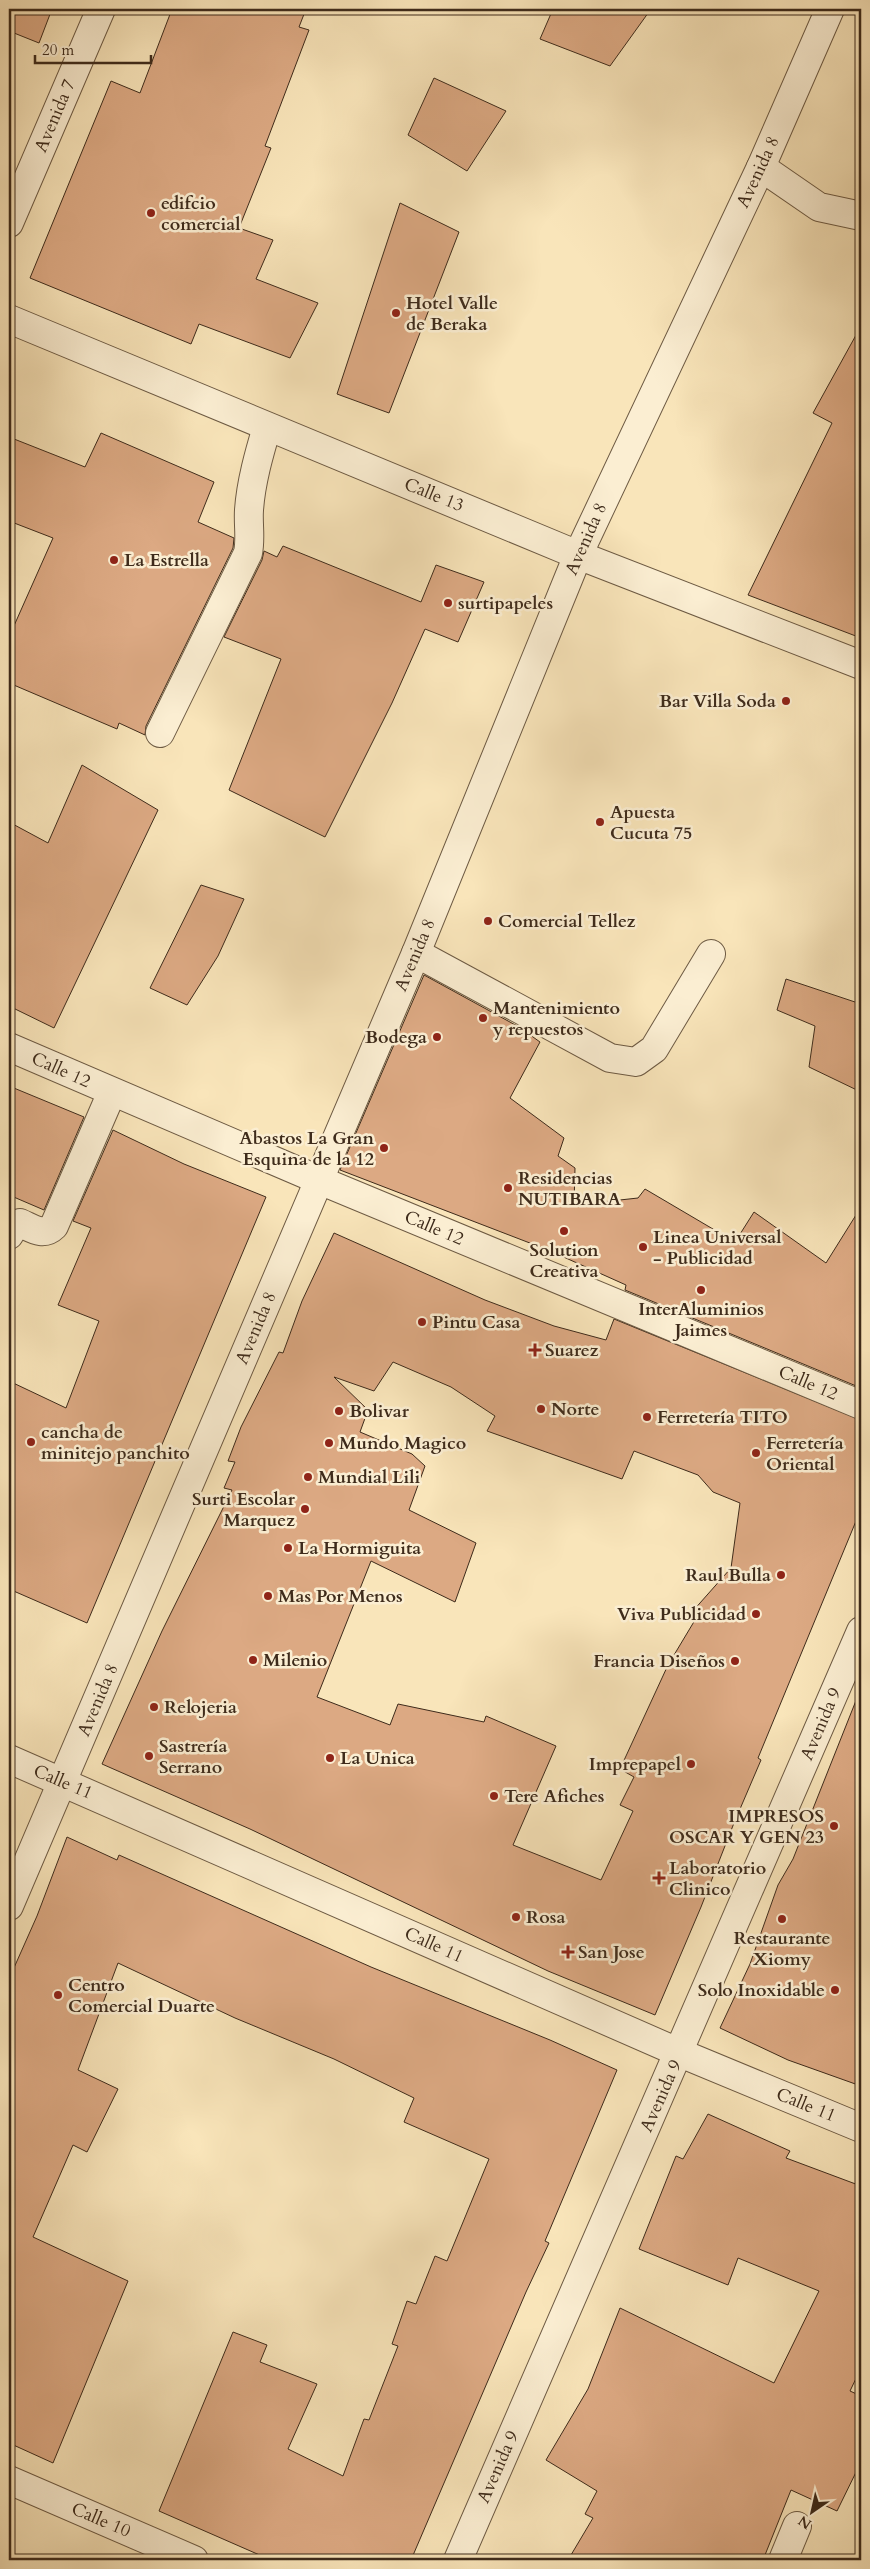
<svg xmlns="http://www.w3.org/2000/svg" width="870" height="2569" font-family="Cardo,serif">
	<rect width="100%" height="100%" fill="#f9e5ba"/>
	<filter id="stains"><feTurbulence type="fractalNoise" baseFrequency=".004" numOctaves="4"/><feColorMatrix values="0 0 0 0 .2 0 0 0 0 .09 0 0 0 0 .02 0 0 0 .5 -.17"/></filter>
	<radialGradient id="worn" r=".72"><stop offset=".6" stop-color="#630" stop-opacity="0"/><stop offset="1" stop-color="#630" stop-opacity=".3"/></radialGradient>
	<g fill="#dca983" stroke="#3e2b1b" fill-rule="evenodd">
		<path d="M 9,9 L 52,9 L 39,43 L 9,31 Z"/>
		<path d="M 172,9 L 306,9 L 299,27 L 309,30 L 265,146 L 271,148 L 239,228 L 273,240 L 256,279 L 318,303 L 290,358 L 199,324 L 191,344 L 30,278 L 111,81 L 140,93 Z"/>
		<path d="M 553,9 L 651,9 L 610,66 L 540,39 Z"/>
		<path d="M 434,78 L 506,111 L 467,171 L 408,135 Z"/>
		<path d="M 400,203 L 459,232 L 389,413 L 337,394 Z"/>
		<path d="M 861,326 L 861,638 L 748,595 L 832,423 L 813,413 Z"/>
		<path d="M 101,433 L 214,482 L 198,522 L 234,538 L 233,548 L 146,726 L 145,735 L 119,723 L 117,729 L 9,683 L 9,637 L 53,538 L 9,521 L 9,437 L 85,467 Z"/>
		<path d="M 283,546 L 421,602 L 436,565 L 484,582 L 458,642 L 425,629 L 392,703 L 325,837 L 229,790 L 281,659 L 224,637 L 262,560 L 264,551 L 277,557 Z"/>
		<path d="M 82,765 L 158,810 L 54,1028 L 9,1006 L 9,822 L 48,843 Z"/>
		<path d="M 201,885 L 244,899 L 218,956 L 187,1005 L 150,988 Z"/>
		<path d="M 424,975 L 519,1027 L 540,1042 L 510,1098 L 564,1138 L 558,1156 L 575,1168 L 574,1205 L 638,1198 L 645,1189 L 735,1242 L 754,1212 L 826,1263 L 861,1207 L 861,1388 L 625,1290 L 626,1285 L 548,1250 L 340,1170 Z"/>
		<path d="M 786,979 L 861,1004 L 861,1092 L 809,1067 L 815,1026 L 777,1010 Z"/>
		<path d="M 9,1086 L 84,1117 L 44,1210 L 9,1195 Z"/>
		<path d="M 113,1130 L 184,1164 L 266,1197 L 87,1623 L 9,1589 L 9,1381 L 66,1408 L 99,1321 L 58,1305 L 91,1228 L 73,1221 Z"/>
		<path d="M 334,1233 L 485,1300 L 554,1326 L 606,1340 L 614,1319 L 861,1420 L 861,1509 L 758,1758 L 761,1760 L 734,1823 L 701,1907 L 655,2015 L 548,1971 L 250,1829 L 102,1764 L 162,1631 L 232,1490 L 224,1488 L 235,1462 L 228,1461 L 241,1427 L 279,1352 L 283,1353 L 302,1301 ZM 393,1362 L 451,1387 L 495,1416 L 487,1431 L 622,1479 L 634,1451 L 698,1475 L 713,1492 L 740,1503 L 731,1568 L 692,1612 L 698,1615 L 668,1665 L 620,1769 L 634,1777 L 620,1805 L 633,1811 L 601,1880 L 513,1845 L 556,1746 L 486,1716 L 484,1722 L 398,1704 L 390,1725 L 317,1697 L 371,1561 L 455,1602 L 476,1543 L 409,1510 L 425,1466 L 412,1454 L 360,1432 L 368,1410 L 334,1377 L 374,1391 Z"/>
		<path d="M 859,1693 L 861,1693 L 861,2086 L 788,2060 L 720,2028 L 750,1964 L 778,1885 L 793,1859 Z"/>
		<path d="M 67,1837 L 117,1860 L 119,1855 L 371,1967 L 550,2040 L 617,2070 L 545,2241 L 549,2243 L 526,2292 L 411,2560 L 271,2560 L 159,2511 L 233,2332 L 267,2345 L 260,2362 L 317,2384 L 288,2449 L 343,2476 L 364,2419 L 369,2420 L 398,2346 L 392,2344 L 407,2301 L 416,2304 L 435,2256 L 447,2261 L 489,2159 L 404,2122 L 414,2098 L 334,2059 L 235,2018 L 118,1963 L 78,2070 L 118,2089 L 87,2152 L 73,2145 L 33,2237 L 128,2281 L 53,2463 L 9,2443 L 9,1979 L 37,1916 Z"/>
		<path d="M 708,2114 L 790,2151 L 786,2158 L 861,2186 L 861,2368 L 850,2391 L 861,2396 L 861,2462 L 837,2511 L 791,2490 L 763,2560 L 568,2560 L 593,2518 L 585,2514 L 597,2491 L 546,2460 L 588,2389 L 620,2308 L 774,2383 L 819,2291 L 738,2258 L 728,2285 L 639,2249 L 676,2156 L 683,2159 Z"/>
	</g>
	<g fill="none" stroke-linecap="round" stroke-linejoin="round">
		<g stroke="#6d5a43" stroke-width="30">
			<g id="minor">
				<path d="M 761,167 L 819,207 L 861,216"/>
				<path d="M 9,223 L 101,9"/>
				<path d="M 9,319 L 578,555 L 861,665"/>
				<path d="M 160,733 L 248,553 C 251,538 248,525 249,510 C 251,482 259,454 267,427"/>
				<path d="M 416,953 L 610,1058 L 636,1062 L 654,1049 L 711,954"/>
				<path d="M 9,1047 L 319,1180 L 861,1405"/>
				<path d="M 9,1235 L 15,1225 L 20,1223 C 32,1228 43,1237 54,1226 L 112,1092"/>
				<path d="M 9,1759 L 680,2053 L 861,2128"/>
				<path d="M 9,1906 L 416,953 L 578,555 L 761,167 L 830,9"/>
				<path d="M 9,2480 L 194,2560"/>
				<path d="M 458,2560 L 861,1631"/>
				<path d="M 783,2560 L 797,2526"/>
			</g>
		</g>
		<use href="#minor" stroke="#fbeed2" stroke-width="28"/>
	</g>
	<g fill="#8f2418" stroke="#fbeed2" stroke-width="2">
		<circle cx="151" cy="213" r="5"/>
		<circle cx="396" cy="313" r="5"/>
		<circle cx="114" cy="560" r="5"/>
		<circle cx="448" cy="603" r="5"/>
		<circle cx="786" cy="701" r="5"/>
		<circle cx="600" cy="822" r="5"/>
		<circle cx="488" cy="921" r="5"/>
		<circle cx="483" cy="1018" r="5"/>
		<circle cx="437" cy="1037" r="5"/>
		<circle cx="384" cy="1148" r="5"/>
		<circle cx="508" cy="1188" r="5"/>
		<circle cx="564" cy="1231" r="5"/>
		<circle cx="643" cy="1247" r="5"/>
		<circle cx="701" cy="1290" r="5"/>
		<circle cx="422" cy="1322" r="5"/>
		<path d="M532.5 1342.5h5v5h5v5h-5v5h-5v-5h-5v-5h5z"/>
		<circle cx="541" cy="1409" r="5"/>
		<circle cx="339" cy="1411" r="5"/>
		<circle cx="647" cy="1417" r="5"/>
		<circle cx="31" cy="1442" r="5"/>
		<circle cx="329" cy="1443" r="5"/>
		<circle cx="756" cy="1453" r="5"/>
		<circle cx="308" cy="1477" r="5"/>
		<circle cx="305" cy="1509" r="5"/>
		<circle cx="288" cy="1548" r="5"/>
		<circle cx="781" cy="1575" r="5"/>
		<circle cx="268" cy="1596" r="5"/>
		<circle cx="756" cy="1614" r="5"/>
		<circle cx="253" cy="1660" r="5"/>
		<circle cx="735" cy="1661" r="5"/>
		<circle cx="154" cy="1707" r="5"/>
		<circle cx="149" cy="1756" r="5"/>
		<circle cx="330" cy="1758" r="5"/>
		<circle cx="691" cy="1764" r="5"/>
		<circle cx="494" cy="1796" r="5"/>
		<circle cx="834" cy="1826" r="5"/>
		<path d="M656.5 1870.5h5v5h5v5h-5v5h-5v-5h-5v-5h5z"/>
		<circle cx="516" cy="1917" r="5"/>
		<circle cx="782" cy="1919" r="5"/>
		<path d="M565.5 1944.5h5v5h5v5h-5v5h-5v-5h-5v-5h5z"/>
		<circle cx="835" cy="1990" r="5"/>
		<circle cx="58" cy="1995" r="5"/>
	</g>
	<g text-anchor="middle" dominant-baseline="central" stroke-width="5" stroke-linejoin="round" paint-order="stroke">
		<g font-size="18" fill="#3e2b1b" stroke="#fbeed2">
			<text transform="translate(55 116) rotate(-67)">Avenida 7</text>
			<text transform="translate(758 172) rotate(-65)">Avenida 8</text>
			<text transform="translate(434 495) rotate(22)">Calle 13</text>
			<text transform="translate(586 539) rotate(-66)">Avenida 8</text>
			<text transform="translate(415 955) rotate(-67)">Avenida 8</text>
			<text transform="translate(61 1070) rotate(24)">Calle 12</text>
			<text transform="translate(434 1228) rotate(23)">Calle 12</text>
			<text transform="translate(256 1328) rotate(-67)">Avenida 8</text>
			<text transform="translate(808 1383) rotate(23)">Calle 12</text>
			<text transform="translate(98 1700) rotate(-67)">Avenida 8</text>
			<text transform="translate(821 1724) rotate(-67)">Avenida 9</text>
			<text transform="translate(63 1782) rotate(23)">Calle 11</text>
			<text transform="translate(434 1945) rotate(24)">Calle 11</text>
			<text transform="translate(661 2096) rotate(-66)">Avenida 9</text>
			<text transform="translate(806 2105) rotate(22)">Calle 11</text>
			<text transform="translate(498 2467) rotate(-66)">Avenida 9</text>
			<text transform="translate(101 2520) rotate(23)">Calle 10</text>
		</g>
		<g font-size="18" font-weight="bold" fill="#3e2b1b" stroke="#fbeed2" text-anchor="start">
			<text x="161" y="203">edifcio<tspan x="161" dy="21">comercial</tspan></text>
			<text x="406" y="303">Hotel Valle<tspan x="406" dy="21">de Beraka</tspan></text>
			<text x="124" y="560">La Estrella</text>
			<text x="458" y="603">surtipapeles</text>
			<text x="776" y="701" text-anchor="end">Bar Villa Soda</text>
			<text x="610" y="812">Apuesta<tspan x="610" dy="21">Cucuta 75</tspan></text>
			<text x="498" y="921">Comercial Tellez</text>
			<text x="493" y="1008">Mantenimiento<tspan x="493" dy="21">y repuestos</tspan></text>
			<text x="427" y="1037" text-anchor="end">Bodega</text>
			<text x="374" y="1138" text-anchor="end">Abastos La Gran<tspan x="374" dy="21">Esquina de la 12</tspan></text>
			<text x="518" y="1178">Residencias<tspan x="518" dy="21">NUTIBARA</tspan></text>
			<text x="653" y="1237">Linea Universal<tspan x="653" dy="21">- Publicidad</tspan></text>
			<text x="564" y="1250" text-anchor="middle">Solution<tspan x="564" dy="21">Creativa</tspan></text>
			<text x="701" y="1309" text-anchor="middle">InterAluminios<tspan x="701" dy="21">Jaimes</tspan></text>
			<text x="432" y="1322">Pintu Casa</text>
			<text x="545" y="1350">Suarez</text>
			<text x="551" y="1409">Norte</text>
			<text x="349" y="1411">Bolivar</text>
			<text x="657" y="1417">Ferretería TITO</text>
			<text x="41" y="1432">cancha de<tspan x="41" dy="21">minitejo panchito</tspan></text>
			<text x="339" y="1443">Mundo Magico</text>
			<text x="766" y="1443">Ferretería<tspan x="766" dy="21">Oriental</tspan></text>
			<text x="318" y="1477">Mundial Lili</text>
			<text x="295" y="1499" text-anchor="end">Surti Escolar<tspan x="295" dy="21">Marquez</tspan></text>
			<text x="298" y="1548">La Hormiguita</text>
			<text x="771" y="1575" text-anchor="end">Raul Bulla</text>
			<text x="278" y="1596">Mas Por Menos</text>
			<text x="746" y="1614" text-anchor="end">Viva Publicidad</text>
			<text x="263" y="1660">Milenio</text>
			<text x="725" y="1661" text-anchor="end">Francia Diseños</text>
			<text x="164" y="1707">Relojeria</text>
			<text x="159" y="1746">Sastrería<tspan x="159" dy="21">Serrano</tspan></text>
			<text x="340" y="1758">La Unica</text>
			<text x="681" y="1764" text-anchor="end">Imprepapel</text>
			<text x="504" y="1796">Tere Afiches</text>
			<text x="824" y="1816" text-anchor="end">IMPRESOS<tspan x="824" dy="21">OSCAR Y GEN 23</tspan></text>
			<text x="669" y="1868">Laboratorio<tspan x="669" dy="21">Clinico</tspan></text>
			<text x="526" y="1917">Rosa</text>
			<text x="782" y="1938" text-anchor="middle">Restaurante<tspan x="782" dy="21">Xiomy</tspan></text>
			<text x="578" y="1952">San Jose</text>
			<text x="68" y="1985">Centro<tspan x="68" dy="21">Comercial Duarte</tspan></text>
			<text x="825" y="1990" text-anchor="end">Solo Inoxidable</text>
		</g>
	</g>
	<rect width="870" height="2569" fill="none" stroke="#f9e5ba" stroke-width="30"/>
	<rect x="10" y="10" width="850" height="2549" fill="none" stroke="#3e2b1b" stroke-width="2.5"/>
	<rect x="15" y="15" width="840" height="2539" fill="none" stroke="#3e2b1b"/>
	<g transform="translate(812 2512) rotate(214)" stroke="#fbeed2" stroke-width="4" paint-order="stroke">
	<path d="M0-4L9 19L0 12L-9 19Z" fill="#3e2b1b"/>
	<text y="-8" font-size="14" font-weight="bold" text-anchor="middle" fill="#3e2b1b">N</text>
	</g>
	<path d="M35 55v8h116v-8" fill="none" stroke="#3e2b1b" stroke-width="2.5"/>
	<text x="42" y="55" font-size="15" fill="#3e2b1b" stroke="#fbeed2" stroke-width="4" paint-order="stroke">20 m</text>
	<rect width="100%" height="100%" filter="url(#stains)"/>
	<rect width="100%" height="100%" fill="url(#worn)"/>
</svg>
